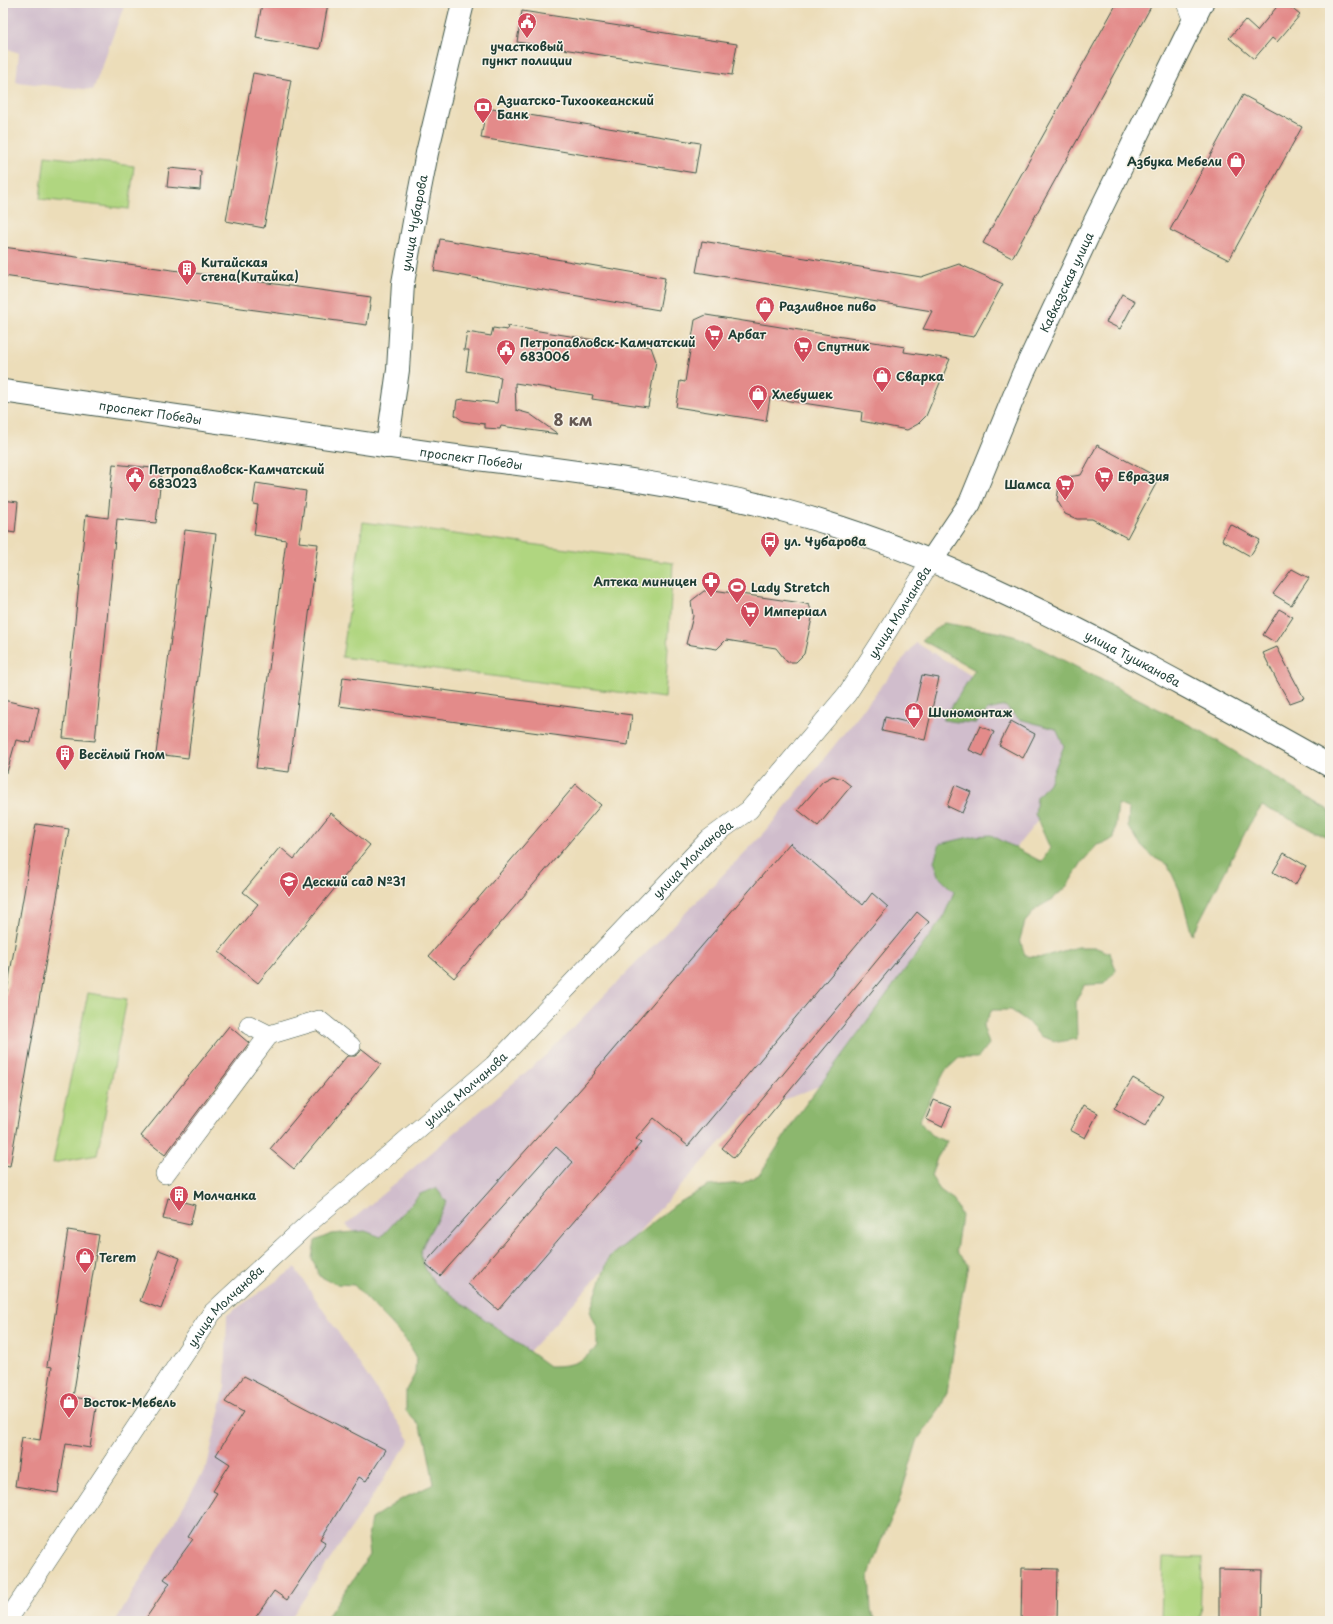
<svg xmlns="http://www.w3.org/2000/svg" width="1333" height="1624" font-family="'Playpen Sans',sans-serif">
	<rect width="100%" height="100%" fill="#f7f3e8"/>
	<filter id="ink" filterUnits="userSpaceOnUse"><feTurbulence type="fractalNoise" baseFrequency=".025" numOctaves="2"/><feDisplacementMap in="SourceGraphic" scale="8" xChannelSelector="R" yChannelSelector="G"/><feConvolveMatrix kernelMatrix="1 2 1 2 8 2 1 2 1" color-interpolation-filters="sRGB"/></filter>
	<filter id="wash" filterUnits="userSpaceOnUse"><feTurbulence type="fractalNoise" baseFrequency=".012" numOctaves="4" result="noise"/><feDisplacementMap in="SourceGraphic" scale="16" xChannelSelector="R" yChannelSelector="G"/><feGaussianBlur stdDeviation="0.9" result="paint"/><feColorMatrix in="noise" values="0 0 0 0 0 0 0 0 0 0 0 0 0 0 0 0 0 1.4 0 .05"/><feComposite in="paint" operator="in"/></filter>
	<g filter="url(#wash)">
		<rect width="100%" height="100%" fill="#ecddb9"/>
		<g fill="#d0bdcc">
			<path d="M 3,3 L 125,3 L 93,90 L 16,82 L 19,53 L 3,47 Z"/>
			<path d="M 916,643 L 1096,749 L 824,1084 L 746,1115 L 512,1370 L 346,1225 L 545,1056 L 766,831 Z"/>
			<path d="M 295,1268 L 410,1440 L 289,1621 L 116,1621 L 207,1466 L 225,1386 L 227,1315 Z"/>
		</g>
		<g fill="#b0d680" stroke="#688a5a">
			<path d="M 45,156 L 134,166 L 129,209 L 40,199 Z"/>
			<path d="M 363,522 L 673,563 L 665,698 L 342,657 Z"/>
			<path d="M 88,993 L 127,999 L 97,1155 L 53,1163 Z"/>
			<path d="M 1163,1557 L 1202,1558 L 1200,1621 L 1161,1621 Z"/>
		</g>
		<path fill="#8cb76e" stroke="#567a51" d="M 944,623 L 1003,633 L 1020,638 L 1203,732 L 1330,811 L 1330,838 L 1262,806 L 1249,825 L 1192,935 L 1180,891 L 1168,865 L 1155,858 L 1141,845 L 1128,826 L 1129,809 L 1118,804 L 1114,838 L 1104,843 L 1097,845 L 1082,862 L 1067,886 L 1053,899 L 1037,908 L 1025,922 L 1020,939 L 1025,956 L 1042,957 L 1077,947 L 1094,947 L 1110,953 L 1116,970 L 1104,984 L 1084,985 L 1076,1001 L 1077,1039 L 1058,1042 L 1040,1036 L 1027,1021 L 1011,1010 L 992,1010 L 983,1026 L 989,1044 L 978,1058 L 959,1058 L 945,1071 L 919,1121 L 931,1135 L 947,1142 L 937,1158 L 931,1176 L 940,1190 L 954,1200 L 961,1216 L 956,1251 L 968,1265 L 961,1301 L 947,1392 L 940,1409 L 918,1439 L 898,1504 L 881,1541 L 869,1575 L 871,1611 L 875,1621 L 324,1621 L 370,1555 L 368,1537 L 371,1519 L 400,1500 L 434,1484 L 426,1441 L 419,1425 L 406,1411 L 406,1390 L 415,1374 L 416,1356 L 407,1341 L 354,1285 L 336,1284 L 319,1276 L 312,1258 L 315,1241 L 331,1234 L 365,1231 L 381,1237 L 420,1194 L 436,1188 L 447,1202 C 442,1212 421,1244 421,1253 C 421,1264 429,1275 436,1284 L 549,1366 C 573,1366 580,1363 597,1347 L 597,1328 L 590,1311 L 609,1257 L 675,1205 L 692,1195 L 708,1186 L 743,1183 L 760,1174 L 800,1112 L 943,918 L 954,892 L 940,878 L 934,861 L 940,844 L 974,836 L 991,835 L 1042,862 L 1050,848 L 1035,814 L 1037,797 L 1049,783 L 1064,746 L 1056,729 L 1019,719 L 1005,706 L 988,710 L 976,723 L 957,722 L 943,720 L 975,670 L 922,640 Z"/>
		<g id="blocks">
			<g fill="#e38b8a">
				<path d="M 262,3 L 328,3 L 320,49 L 256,38 Z"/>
				<path d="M 1117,3 L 1153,3 L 1012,258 L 983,243 Z"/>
				<path d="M 1280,3 L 1285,3 L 1300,15 L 1277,42 L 1272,38 L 1254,59 L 1229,38 L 1245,20 L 1257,31 Z"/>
				<path d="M 522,11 L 737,44 L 732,75 L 517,42 Z"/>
				<path d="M 253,73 L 291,80 L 264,228 L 226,221 Z"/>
				<path d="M 1243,95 L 1302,127 L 1229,260 L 1170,230 Z"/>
				<path d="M 486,108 L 700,143 L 695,173 L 481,138 Z"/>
				<path d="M 169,168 L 201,171 L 200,190 L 167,187 Z"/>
				<path d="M 440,239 L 665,278 L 659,310 L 434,271 Z"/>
				<path d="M 702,241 L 921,277 L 959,264 L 1003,284 L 974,337 L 923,329 L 932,311 L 696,272 Z"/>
				<path d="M 3,247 L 371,297 L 367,325 L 3,276 Z"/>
				<path d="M 1122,294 L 1135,301 L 1120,329 L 1106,322 Z"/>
				<path d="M 706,315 L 905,347 L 904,352 L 950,359 L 926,416 L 918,424 L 907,430 L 861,421 L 862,412 L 770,398 L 766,421 L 676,407 L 680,381 L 685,382 L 695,320 Z"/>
				<path d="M 508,326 L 601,341 L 651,347 L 656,361 L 648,407 L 592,399 L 593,395 L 515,383 L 516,410 L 530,414 L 558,434 L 501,426 L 500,429 L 485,428 L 485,424 L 463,421 L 455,415 L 457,400 L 464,399 L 497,403 L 501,377 L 466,371 L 469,350 L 464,350 L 467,332 L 491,336 L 493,328 L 507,330 Z"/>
				<path d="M 1097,445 L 1159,478 L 1127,538 L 1092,519 L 1077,519 L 1065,514 L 1057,500 L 1059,486 L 1067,477 L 1081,475 Z"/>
				<path d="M 113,464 L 162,469 L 156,523 L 117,519 L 95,741 L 63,738 L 86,515 L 108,518 Z"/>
				<path d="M 256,483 L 306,491 L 299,542 L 318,544 L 289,772 L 256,768 L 286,540 L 254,535 L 258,505 L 253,504 Z"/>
				<path d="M 3,500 L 18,502 L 15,533 L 3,531 Z"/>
				<path d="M 1230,524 L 1260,540 L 1250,556 L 1222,540 Z"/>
				<path d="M 185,530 L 216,534 L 188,758 L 156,754 Z"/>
				<path d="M 1292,569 L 1309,578 L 1291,605 L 1273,594 Z"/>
				<path d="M 713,590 L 802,603 L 809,605 L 813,614 L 804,654 L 796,662 L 787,662 L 776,648 L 726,640 L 717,649 L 686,644 L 693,616 L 691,601 L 704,591 Z"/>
				<path d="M 1279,609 L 1293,617 L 1276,643 L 1263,635 Z"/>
				<path d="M 1277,647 L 1291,674 L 1304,698 L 1290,703 L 1276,679 L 1263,653 Z"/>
				<path d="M 922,675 L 939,678 L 925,740 L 882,731 L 885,717 L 911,723 Z"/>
				<path d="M 343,677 L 632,715 L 628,745 L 339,706 Z"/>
				<path d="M 3,700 L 39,708 L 31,743 L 16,740 L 7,772 L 3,772 Z"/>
				<path d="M 1011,721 L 1035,734 L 1023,758 L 999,745 Z"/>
				<path d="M 980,726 L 994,732 L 983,756 L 969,750 Z"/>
				<path d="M 833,776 L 842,779 L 851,786 L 818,826 L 798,810 L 823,781 Z"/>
				<path d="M 576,784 L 601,805 L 454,978 L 429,956 Z"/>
				<path d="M 955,785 L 971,792 L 962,813 L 947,806 Z"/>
				<path d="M 331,813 L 370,845 L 258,983 L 219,952 L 258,904 L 243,892 L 280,847 L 294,859 Z"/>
				<path d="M 36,824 L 69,829 L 10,1166 L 3,1165 L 3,1013 Z"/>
				<path d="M 790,843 L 863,905 L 872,893 L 888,907 L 688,1146 L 654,1118 L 636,1139 L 641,1143 L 498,1310 L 468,1284 L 573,1162 L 556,1147 L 440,1276 L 425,1263 L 595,1073 L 594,1072 Z"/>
				<path d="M 1284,853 L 1306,866 L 1295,885 L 1273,872 Z"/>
				<path d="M 917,912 L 929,922 L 734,1158 L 722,1148 Z"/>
				<path d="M 229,1026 L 249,1043 L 165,1155 L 141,1136 Z"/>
				<path d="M 362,1049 L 381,1064 L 294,1169 L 270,1149 L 347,1056 L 355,1056 L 359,1053 Z"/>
				<path d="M 1133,1078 L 1163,1096 L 1145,1126 L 1114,1108 Z"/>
				<path d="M 934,1100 L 951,1107 L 942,1127 L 926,1119 Z"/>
				<path d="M 1083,1105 L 1098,1113 L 1085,1138 L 1070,1130 Z"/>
				<path d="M 168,1198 L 195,1205 L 190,1225 L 163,1219 Z"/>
				<path d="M 68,1230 L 99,1235 L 73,1397 L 97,1401 L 90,1448 L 66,1444 L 58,1493 L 15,1486 L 22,1437 L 40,1440 L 52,1367 L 47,1366 Z"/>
				<path d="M 159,1250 L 180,1258 L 161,1309 L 140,1301 Z"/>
				<path d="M 244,1376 L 386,1450 L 366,1481 L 359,1477 L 321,1539 L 326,1542 L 287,1600 L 274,1591 L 253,1621 L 144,1621 L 170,1583 L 164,1579 L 193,1539 L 189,1537 L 217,1493 L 213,1491 L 230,1464 L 216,1455 L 243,1412 L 225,1402 Z"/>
				<path d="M 1022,1568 L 1058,1569 L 1057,1621 L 1021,1621 Z"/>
				<path d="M 1219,1569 L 1263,1570 L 1262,1621 L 1219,1621 Z"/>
			</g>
		</g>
	</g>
	<g filter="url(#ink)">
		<use href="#blocks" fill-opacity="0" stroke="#3e5548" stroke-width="1"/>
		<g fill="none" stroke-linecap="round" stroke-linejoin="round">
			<g stroke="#3e5548" stroke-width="20">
				<g id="minor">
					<path d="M 1186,3 L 1193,21"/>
					<path d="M 249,1025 L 269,1035 L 319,1020 L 351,1046"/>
					<path d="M 165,1174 L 269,1035"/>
					<path id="s1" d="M 7,1621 L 212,1313 L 309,1223 L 494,1065 L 709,839 L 749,810 L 847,694 L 880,643 L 931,561"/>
				</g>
			</g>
			<g stroke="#3e5548" stroke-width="24">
				<g id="tertiary">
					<path id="s2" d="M 387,447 L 398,370 L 403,283 L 419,194 L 427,153 L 463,3"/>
					<path id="s3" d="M 931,561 L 970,503 L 1023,374 L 1095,221 L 1202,3"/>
				</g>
			</g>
			<g stroke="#3e5548" stroke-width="24">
				<g id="primary">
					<path id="s4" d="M 3,391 C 146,411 290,433 433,453 C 551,469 670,481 785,511 C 914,545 1035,606 1152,668 C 1211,700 1271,732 1330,766"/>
				</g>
			</g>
			<use href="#minor" stroke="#fff" stroke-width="19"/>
			<use href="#tertiary" stroke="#fff" stroke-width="22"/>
			<use href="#primary" stroke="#fff" stroke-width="22"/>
		</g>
	</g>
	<defs>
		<g id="civic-pin" transform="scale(1)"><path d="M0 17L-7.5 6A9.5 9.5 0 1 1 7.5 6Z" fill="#d1495b" stroke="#f7f3e8"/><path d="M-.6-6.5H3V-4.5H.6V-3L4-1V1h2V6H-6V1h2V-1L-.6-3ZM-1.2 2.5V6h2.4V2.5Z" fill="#fff"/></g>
		<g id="bank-pin" transform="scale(1)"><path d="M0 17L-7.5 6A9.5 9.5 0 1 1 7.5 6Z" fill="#d1495b" stroke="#f7f3e8"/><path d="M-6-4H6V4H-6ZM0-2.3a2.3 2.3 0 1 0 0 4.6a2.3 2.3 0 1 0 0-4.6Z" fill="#fff"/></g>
		<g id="shop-pin" transform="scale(1)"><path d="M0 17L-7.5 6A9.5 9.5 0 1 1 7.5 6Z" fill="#d1495b" stroke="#f7f3e8"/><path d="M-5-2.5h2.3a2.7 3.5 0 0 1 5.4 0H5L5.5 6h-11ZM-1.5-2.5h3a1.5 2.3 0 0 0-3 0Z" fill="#fff"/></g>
		<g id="building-pin" transform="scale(1)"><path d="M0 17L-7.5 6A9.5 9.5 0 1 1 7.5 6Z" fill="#d1495b" stroke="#f7f3e8"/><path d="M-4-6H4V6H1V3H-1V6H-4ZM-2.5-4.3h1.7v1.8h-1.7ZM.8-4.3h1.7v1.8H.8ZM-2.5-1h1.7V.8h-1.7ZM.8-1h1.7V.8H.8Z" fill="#fff"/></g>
		<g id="supermarket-pin" transform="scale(1)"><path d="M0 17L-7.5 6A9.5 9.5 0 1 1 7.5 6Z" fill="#d1495b" stroke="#f7f3e8"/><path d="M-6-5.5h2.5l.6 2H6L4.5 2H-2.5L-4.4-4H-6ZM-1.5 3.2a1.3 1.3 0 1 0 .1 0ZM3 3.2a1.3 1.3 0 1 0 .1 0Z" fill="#fff"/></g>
		<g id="bus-pin" transform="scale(1)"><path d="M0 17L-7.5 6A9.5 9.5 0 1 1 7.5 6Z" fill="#d1495b" stroke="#f7f3e8"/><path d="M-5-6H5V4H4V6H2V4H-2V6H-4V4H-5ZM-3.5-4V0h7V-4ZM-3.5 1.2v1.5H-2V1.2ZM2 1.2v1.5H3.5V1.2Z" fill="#fff"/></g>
		<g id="pharmacy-pin" transform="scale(1)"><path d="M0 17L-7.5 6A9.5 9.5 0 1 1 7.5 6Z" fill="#d1495b" stroke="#f7f3e8"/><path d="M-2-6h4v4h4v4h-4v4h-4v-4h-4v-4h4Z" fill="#fff"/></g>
		<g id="stadium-pin" transform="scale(1)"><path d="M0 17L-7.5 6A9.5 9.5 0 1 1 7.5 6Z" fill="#d1495b" stroke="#f7f3e8"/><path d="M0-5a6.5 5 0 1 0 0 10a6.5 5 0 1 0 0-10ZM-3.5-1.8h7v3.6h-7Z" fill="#fff"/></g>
		<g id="school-pin" transform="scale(1)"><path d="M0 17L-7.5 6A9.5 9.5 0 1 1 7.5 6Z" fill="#d1495b" stroke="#f7f3e8"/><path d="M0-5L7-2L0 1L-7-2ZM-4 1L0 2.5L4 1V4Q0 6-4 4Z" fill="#fff"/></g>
	</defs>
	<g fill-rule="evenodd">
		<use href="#civic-pin" x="527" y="22"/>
		<use href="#bank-pin" x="483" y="107"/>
		<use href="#shop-pin" x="1236" y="161"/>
		<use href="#building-pin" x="187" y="269"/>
		<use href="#shop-pin" x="765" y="306"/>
		<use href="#supermarket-pin" x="714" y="334"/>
		<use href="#supermarket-pin" x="803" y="346"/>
		<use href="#civic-pin" x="506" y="349"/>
		<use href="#shop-pin" x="882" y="376"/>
		<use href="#shop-pin" x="758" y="394"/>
		<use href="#civic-pin" x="135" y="476"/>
		<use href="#supermarket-pin" x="1104" y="476"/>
		<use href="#supermarket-pin" x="1065" y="484"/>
		<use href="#bus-pin" x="770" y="541"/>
		<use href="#pharmacy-pin" x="711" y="581"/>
		<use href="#stadium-pin" x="737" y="587"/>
		<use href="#supermarket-pin" x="750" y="611"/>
		<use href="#shop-pin" x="914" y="712"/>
		<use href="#building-pin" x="65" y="754"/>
		<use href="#school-pin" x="289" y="881"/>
		<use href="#building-pin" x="179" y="1195"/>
		<use href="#shop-pin" x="85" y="1257"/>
		<use href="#shop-pin" x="69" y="1402"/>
	</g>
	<g text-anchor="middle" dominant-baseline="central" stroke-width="3" stroke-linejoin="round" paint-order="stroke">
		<g font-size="12" font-weight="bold" fill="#1f3d34" stroke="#f7f3e8" text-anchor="start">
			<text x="527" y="46" text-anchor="middle">участковый<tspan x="527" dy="14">пункт полиции</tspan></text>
			<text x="497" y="100">Азиатско-Тихоокеанский<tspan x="497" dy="14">Банк</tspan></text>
			<text x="1222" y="161" text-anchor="end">Азбука Мебели</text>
			<text x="201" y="262">Китайская<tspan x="201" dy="14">стена(Китайка)</tspan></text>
			<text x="779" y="306">Разливное пиво</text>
			<text x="728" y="334">Арбат</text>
			<text x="520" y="342">Петропавловск-Камчатский<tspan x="520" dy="14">683006</tspan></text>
			<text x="817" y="346">Спутник</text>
			<text x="896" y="376">Сварка</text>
			<text x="772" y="394">Хлебушек</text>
			<text x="149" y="469">Петропавловск-Камчатский<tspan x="149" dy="14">683023</tspan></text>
			<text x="1118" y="476">Евразия</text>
			<text x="1051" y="484" text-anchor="end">Шамса</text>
			<text x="784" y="541">ул. Чубарова</text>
			<text x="697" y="581" text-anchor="end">Аптека миницен</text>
			<text x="751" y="587">Lady Stretch</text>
			<text x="764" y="611">Империал</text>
			<text x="928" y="712">Шиномонтаж</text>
			<text x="79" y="754">Весёлый Гном</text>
			<text x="303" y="881">Деский сад №31</text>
			<text x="193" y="1195">Молчанка</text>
			<text x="99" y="1257">Terem</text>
			<text x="83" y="1402">Восток-Мебель</text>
		</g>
		<g font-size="12" fill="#1f3d34" stroke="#f7f3e8">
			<text stroke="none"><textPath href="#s2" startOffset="226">улица Чубарова</textPath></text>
			<text stroke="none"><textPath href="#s3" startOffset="311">Кавказская улица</textPath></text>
			<text stroke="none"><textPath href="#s4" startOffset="149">проспект Победы</textPath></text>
			<text stroke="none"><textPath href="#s4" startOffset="473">проспект Победы</textPath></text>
			<text stroke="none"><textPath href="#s1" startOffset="1356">улица Молчанова</textPath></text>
			<text stroke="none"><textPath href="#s4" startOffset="1170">улица Тушканова</textPath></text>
			<text stroke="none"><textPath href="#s1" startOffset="1032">улица Молчанова</textPath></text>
			<text stroke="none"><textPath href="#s1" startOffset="708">улица Молчанова</textPath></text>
			<text stroke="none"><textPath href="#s1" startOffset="384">улица Молчанова</textPath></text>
		</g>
		<g font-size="16" font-weight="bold" fill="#645852" stroke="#f7f3e8">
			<text x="573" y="419">8 км</text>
		</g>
	</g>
	<rect width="1333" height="1624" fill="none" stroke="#f7f3e8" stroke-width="16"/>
</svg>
